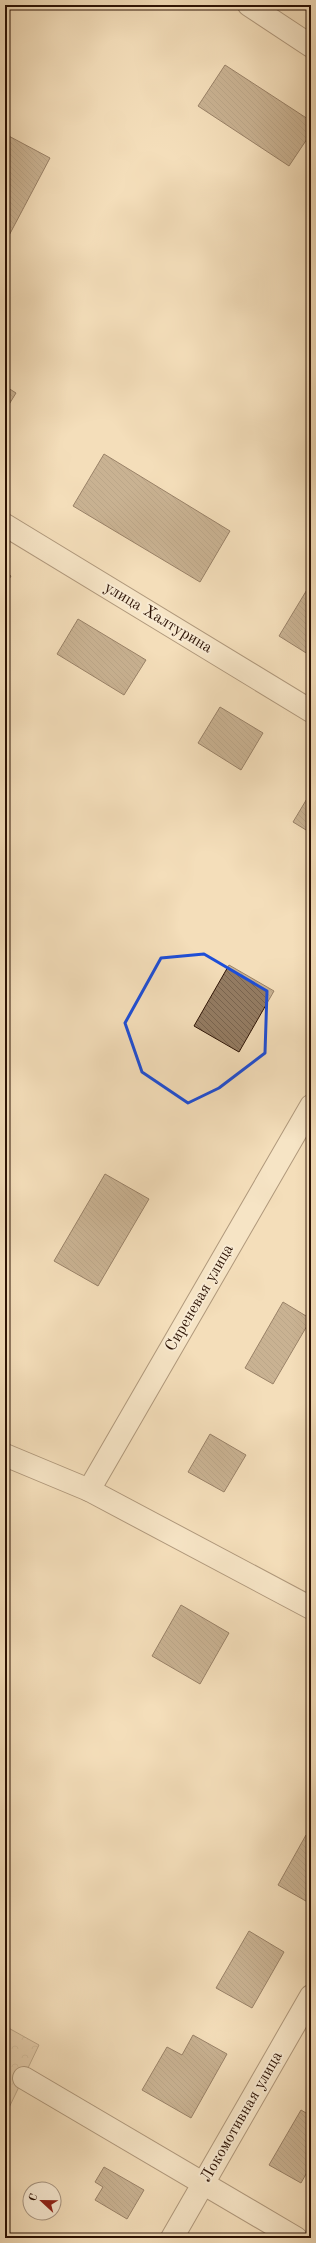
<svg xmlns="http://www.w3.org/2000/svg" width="316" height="2243" font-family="'Old Standard TT',serif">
	<defs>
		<pattern id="forest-crowns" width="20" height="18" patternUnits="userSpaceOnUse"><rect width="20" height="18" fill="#d2bb9b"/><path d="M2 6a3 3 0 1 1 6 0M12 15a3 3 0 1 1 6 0" fill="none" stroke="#b4a084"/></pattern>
		<pattern id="building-back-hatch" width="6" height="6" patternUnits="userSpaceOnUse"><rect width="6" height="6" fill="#947c63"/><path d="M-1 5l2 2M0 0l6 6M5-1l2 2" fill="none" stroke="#79644f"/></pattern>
	</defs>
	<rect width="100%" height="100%" fill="#f4deba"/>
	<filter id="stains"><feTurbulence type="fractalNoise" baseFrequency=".005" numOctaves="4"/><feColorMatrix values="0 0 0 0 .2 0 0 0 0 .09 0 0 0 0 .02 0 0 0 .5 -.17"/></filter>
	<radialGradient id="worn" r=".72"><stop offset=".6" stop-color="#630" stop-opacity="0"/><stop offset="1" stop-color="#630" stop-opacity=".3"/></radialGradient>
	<path fill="url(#forest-crowns)" stroke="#7f6650" d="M 5,2026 L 39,2045 L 5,2116 Z"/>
	<g fill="url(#building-back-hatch)" stroke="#2c1204">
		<path d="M 225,65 L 311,121 L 311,133 L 289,166 L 198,106 Z"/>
		<path d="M 5,134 L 50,158 L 5,243 Z"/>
		<path d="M 5,386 L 16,393 L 5,411 Z"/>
		<path d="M 104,454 L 230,531 L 200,582 L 73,506 Z"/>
		<path d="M 5,572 L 11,576 L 5,586 Z"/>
		<path d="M 308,588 L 311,590 L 311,656 L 279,636 Z"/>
		<path d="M 78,619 L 146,660 L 124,695 L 57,654 Z"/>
		<path d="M 220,707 L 263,733 L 241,770 L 198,743 Z"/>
		<path d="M 311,792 L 311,833 L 293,822 Z"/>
		<path d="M 229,965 L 274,991 L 239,1052 L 194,1026 Z"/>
		<path d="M 105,1174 L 149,1199 L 98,1286 L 54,1261 Z"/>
		<path d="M 283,1302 L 311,1319 L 273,1384 L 245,1368 Z"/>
		<path d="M 210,1434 L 246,1455 L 224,1492 L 188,1472 Z"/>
		<path d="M 181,1605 L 229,1633 L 200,1684 L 152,1656 Z"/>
		<path d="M 306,1835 L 311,1838 L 311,1904 L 278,1885 Z"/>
		<path d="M 249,1931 L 284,1952 L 252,2008 L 216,1988 Z"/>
		<path d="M 193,2035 L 227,2054 L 191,2118 L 142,2090 L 167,2047 L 182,2055 Z"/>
		<path d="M 301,2110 L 311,2116 L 311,2165 L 301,2183 L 269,2165 Z"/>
		<path d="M 104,2167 L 144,2190 L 127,2219 L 95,2200 L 103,2187 L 95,2182 Z"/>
	</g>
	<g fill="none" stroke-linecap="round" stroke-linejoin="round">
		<g stroke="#5e4532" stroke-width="24">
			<g id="minor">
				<path d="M 249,5 L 311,46"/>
				<path d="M 5,525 L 311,711"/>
				<path d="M 5,1455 L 89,1490 L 311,1608"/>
				<path d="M 89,1490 L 311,1106"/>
				<path d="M 24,2078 L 296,2238"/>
				<path d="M 172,2238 L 311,1996"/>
			</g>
		</g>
		<use href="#minor" stroke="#f8ead2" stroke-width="22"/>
	</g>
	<path d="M0 0H316V2243H0ZM 204,954 L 267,991 L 265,1053 L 219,1088 L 188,1103 L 142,1072 L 125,1023 L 161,958 Z" fill="#f4deba" fill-opacity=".55" fill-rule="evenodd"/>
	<path fill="none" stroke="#1d4ed8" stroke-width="3" stroke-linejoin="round" d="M 204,954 L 267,991 L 265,1053 L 219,1088 L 188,1103 L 142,1072 L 125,1023 L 161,958 Z"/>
	<g text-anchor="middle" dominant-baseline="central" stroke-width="4" stroke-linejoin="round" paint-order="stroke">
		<g font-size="16" fill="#2c1204" stroke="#f8ead2">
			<text transform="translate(158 618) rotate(31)">улица Халтурина</text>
			<text transform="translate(200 1298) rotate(-60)">Сиреневая улица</text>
			<text transform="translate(242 2117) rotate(-60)">Локомотивная улица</text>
		</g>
	</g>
	<rect width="316" height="2243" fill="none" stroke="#f4deba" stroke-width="20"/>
	<rect x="6" y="6" width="304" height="2231" fill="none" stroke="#2c1204" stroke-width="2"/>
	<rect x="10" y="10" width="296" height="2223" fill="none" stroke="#2c1204"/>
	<g transform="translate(42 2201) rotate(292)"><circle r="19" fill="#f8ead2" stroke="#a69480"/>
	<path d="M0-3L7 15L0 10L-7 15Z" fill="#8f2418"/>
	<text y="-6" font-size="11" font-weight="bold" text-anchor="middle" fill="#2c1204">С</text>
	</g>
	<rect width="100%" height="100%" filter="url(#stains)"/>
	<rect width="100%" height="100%" fill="url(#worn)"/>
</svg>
